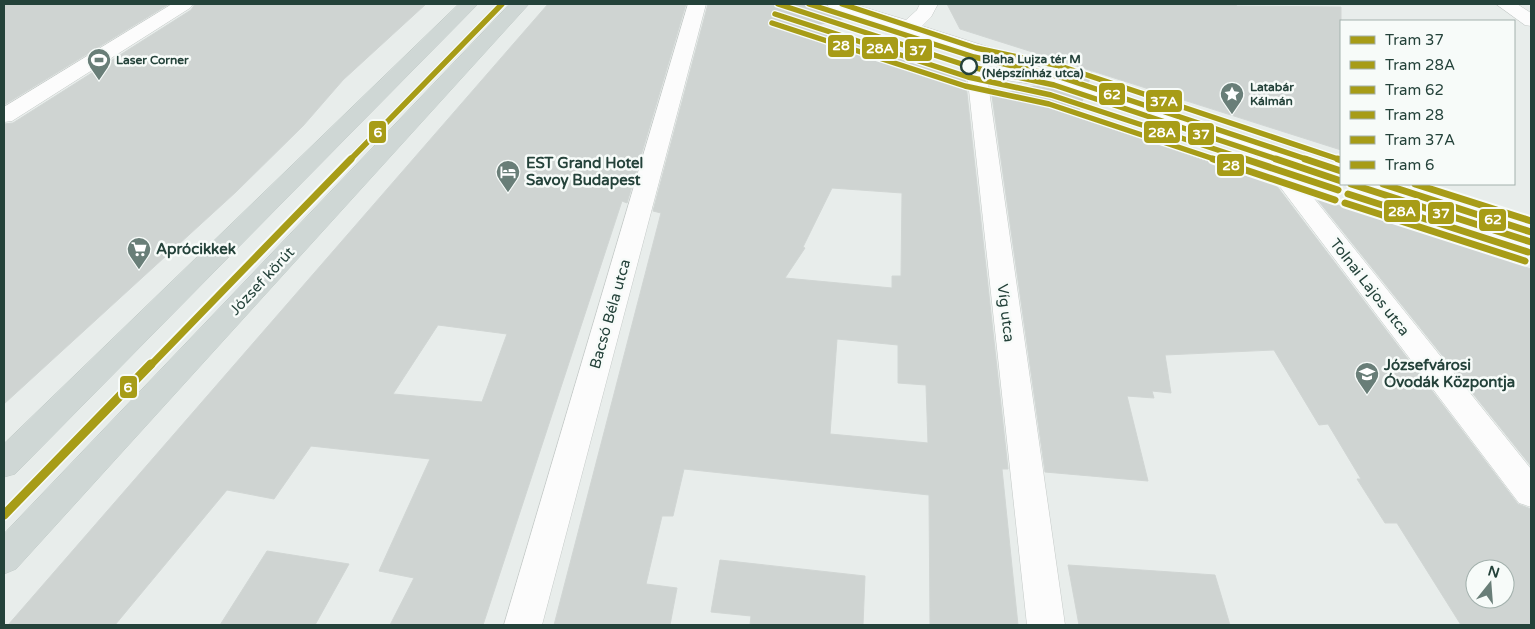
<svg xmlns="http://www.w3.org/2000/svg" width="1535" height="629" font-family="'Varela Round',sans-serif">
	<rect width="100%" height="100%" fill="#e8edeb"/>
	<g fill="#cfd4d2" stroke="#d1d6d4" fill-rule="evenodd">
		<path d="M 4,4 L 169,4 L 4,105 Z"/>
		<path d="M 195,4 L 426,4 L 343,80 L 303,126 L 236,192 L 4,404 L 4,124 L 13,123 L 191,10 Z"/>
		<path d="M 548,4 L 686,4 L 627,203 L 622,201 L 483,625 L 390,625 L 414,578 L 379,571 L 430,459 L 311,446 L 274,499 L 227,490 L 115,625 L 8,625 ZM 438,325 L 507,334 L 482,402 L 393,394 Z"/>
		<path d="M 708,4 L 825,4 L 829,10 L 850,17 L 813,26 L 965,75 L 1008,469 L 1002,469 L 1018,625 L 930,625 L 929,495 L 684,469 L 673,516 L 662,516 L 646,584 L 677,588 L 670,625 L 554,625 L 661,213 L 653,211 ZM 832,188 L 902,193 L 901,276 L 892,276 L 892,288 L 785,278 L 805,248 L 803,247 ZM 837,339 L 898,345 L 898,383 L 926,385 L 928,443 L 830,434 Z"/>
		<path d="M 947,4 L 1235,4 L 1237,6 L 1341,7 L 1341,150 L 960,29 Z"/>
		<path d="M 1092,72 L 1088,84 L 1069,78 Z"/>
		<path d="M 1034,86 L 1053,89 L 1083,99 L 1077,117 L 1276,185 L 1518,504 L 1531,509 L 1531,625 L 1461,625 L 1397,523 L 1385,523 L 1357,479 L 1361,479 L 1328,424 L 1319,425 L 1274,350 L 1165,355 L 1171,393 L 1152,391 L 1154,398 L 1127,396 L 1148,481 L 1045,472 L 992,96 ZM 1475,569 L 1505,569 L 1505,599 L 1475,599 Z"/>
		<path d="M 1316,198 L 1531,269 L 1531,466 Z"/>
		<path d="M 267,551 L 349,564 L 315,625 L 220,625 Z"/>
		<path d="M 720,560 L 865,576 L 863,625 L 750,625 L 751,616 L 711,612 Z"/>
		<path d="M 1068,565 L 1215,575 L 1230,625 L 1079,625 Z"/>
	</g>
	<g fill="none" stroke-linecap="round" stroke-linejoin="round">
		<g stroke="#c5cac8" stroke-width="1">
			<g id="minor">
				<path d="M 172,4 L 193,4 L 190,8 L 12,121 L 4,122 L 4,107 Z"/>
				<path d="M 688,4 L 706,4 L 542,625 L 504,625 Z"/>
				<path d="M 827,4 L 853,4 L 906,20 L 917,10 L 920,4 L 938,4 L 931,17 L 922,26 L 1010,54 L 1064,78 L 1341,168 L 1341,183 L 1288,166 L 1531,469 L 1531,507 L 1519,503 L 1256,155 L 1053,87 L 1005,80 L 988,83 L 1065,625 L 1027,625 L 968,81 C 976,69 996,67 1010,68 L 830,8 Z"/>
				<path d="M 1496,4 L 1517,4 L 1531,13 L 1531,26 L 1525,25 Z"/>
				<path d="M 1354,184 L 1390,184 L 1531,228 L 1531,245 L 1358,189 Z"/>
			</g>
		</g>
		<g stroke="#c3ccc9" stroke-width="1">
			<g id="major">
				<path d="M 459,4 L 478,4 L 15,474 L 4,477 L 4,444 Z"/>
				<path d="M 510,4 L 529,4 L 16,569 L 4,574 L 4,534 Z"/>
			</g>
		</g>
		<use href="#minor" fill="#fcfcfc" fill-rule="evenodd"/>
		<use href="#major" fill="#cfd7d5" fill-rule="evenodd"/>
		<path stroke="#c9cdcc" stroke-width="1" d="M 798,4 L 849,20"/>
		<g stroke="#f7fbf9" stroke-width="8">
			<path id="tram-1-far1" d="M 778,4 L 971,67 L 1054,85 L 1279,160"/>
		</g>
		<g stroke="#f7fbf9" stroke-width="11">
			<g id="tram-1">
				<path d="M 1276,159 L 1341,181"/>
				<path d="M 1351,184 L 1531,242"/>
			</g>
		</g>
		<g stroke="#f7fbf9" stroke-width="8">
			<path id="tram-2-far1" d="M 775,14 L 968,77 L 1051,95 L 1248,160"/>
		</g>
		<g stroke="#f7fbf9" stroke-width="11">
			<g id="tram-2">
				<path d="M 1245,159 L 1338,190"/>
				<path d="M 1348,194 L 1528,252"/>
			</g>
		</g>
		<g stroke="#f7fbf9" stroke-width="8">
			<path id="tram-3-far1" d="M 809,4 L 974,57 L 1057,76 L 1309,160"/>
		</g>
		<g stroke="#f7fbf9" stroke-width="11">
			<g id="tram-3">
				<path d="M 1305,159 L 1341,171"/>
				<path d="M 1383,184 L 1531,232"/>
			</g>
		</g>
		<g stroke="#f7fbf9" stroke-width="8">
			<path id="tram-4-far1" d="M 772,23 L 965,86 L 1049,104 L 1217,160"/>
		</g>
		<g stroke="#f7fbf9" stroke-width="11">
			<g id="tram-4">
				<path d="M 1213,159 L 1335,200"/>
				<path d="M 1345,203 L 1525,261"/>
			</g>
		</g>
		<g stroke="#f7fbf9" stroke-width="8">
			<path id="tram-5-far1" d="M 842,4 L 976,48 L 1060,66 L 1341,160"/>
		</g>
		<g stroke="#f7fbf9" stroke-width="11">
			<g id="tram-5">
				<path d="M 1338,159 L 1341,160"/>
				<path d="M 1415,184 L 1531,221"/>
			</g>
		</g>
		<g stroke="#f7fbf9" stroke-width="8">
			<path id="tram-6-far2" d="M 350,160 L 502,4"/>
		</g>
		<g stroke="#f7fbf9" stroke-width="11">
			<path id="tram-6-far1" d="M 150,366 L 351,159"/>
		</g>
		<g stroke="#f7fbf9" stroke-width="12">
			<path id="tram-6" d="M 4,515 L 151,364"/>
		</g>
		<use href="#tram-1-far1" stroke="#a79c17" stroke-width="5.5"/>
		<use href="#tram-1" stroke="#a79c17" stroke-width="7"/>
		<use href="#tram-2-far1" stroke="#a79c17" stroke-width="5.5"/>
		<use href="#tram-2" stroke="#a79c17" stroke-width="7"/>
		<use href="#tram-3-far1" stroke="#a79c17" stroke-width="5.5"/>
		<use href="#tram-3" stroke="#a79c17" stroke-width="7"/>
		<use href="#tram-4-far1" stroke="#a79c17" stroke-width="5.5"/>
		<use href="#tram-4" stroke="#a79c17" stroke-width="7"/>
		<use href="#tram-5-far1" stroke="#a79c17" stroke-width="5.5"/>
		<use href="#tram-5" stroke="#a79c17" stroke-width="7"/>
		<use href="#tram-6-far2" stroke="#a79c17" stroke-width="5.5"/>
		<use href="#tram-6-far1" stroke="#a79c17" stroke-width="7"/>
		<use href="#tram-6" stroke="#a79c17" stroke-width="9"/>
	</g>
	<defs>
		<g id="stadium-pin" transform="scale(1.25)"><path d="M0 17L-7.5 6A9.5 9.5 0 1 1 7.5 6Z" fill="#697e78" stroke="#f7fbf9"/><path d="M0-5a6.5 5 0 1 0 0 10a6.5 5 0 1 0 0-10ZM-3.5-1.8h7v3.6h-7Z" fill="#fff"/></g>
		<g id="sight-pin" transform="scale(1.25)"><path d="M0 17L-7.5 6A9.5 9.5 0 1 1 7.5 6Z" fill="#697e78" stroke="#f7fbf9"/><path d="M0-6L1.8-2.2L6-1.7L2.9 1.2L3.7 5.4L0 3.3L-3.7 5.4L-2.9 1.2L-6-1.7L-1.8-2.2Z" fill="#fff"/></g>
		<g id="hotel-pin" transform="scale(1.25)"><path d="M0 17L-7.5 6A9.5 9.5 0 1 1 7.5 6Z" fill="#697e78" stroke="#f7fbf9"/><path d="M-6-4.5h1.5V1H6V5H4.5V3h-9V5H-6ZM-4 0a1.8 1.8 0 1 1 3.6 0ZM.5 0V-2.5h3Q6-2.5 6 0Z" fill="#fff"/></g>
		<g id="supermarket-pin" transform="scale(1.25)"><path d="M0 17L-7.5 6A9.5 9.5 0 1 1 7.5 6Z" fill="#697e78" stroke="#f7fbf9"/><path d="M-6-5.5h2.5l.6 2H6L4.5 2H-2.5L-4.4-4H-6ZM-1.5 3.2a1.3 1.3 0 1 0 .1 0ZM3 3.2a1.3 1.3 0 1 0 .1 0Z" fill="#fff"/></g>
		<g id="school-pin" transform="scale(1.25)"><path d="M0 17L-7.5 6A9.5 9.5 0 1 1 7.5 6Z" fill="#697e78" stroke="#f7fbf9"/><path d="M0-5L7-2L0 1L-7-2ZM-4 1L0 2.5L4 1V4Q0 6-4 4Z" fill="#fff"/></g>
	</defs>
	<g fill-rule="evenodd">
		<use href="#stadium-pin" x="99" y="60"/>
		<use href="#sight-pin" x="1232" y="94"/>
		<use href="#hotel-pin" x="508" y="172"/>
		<use href="#supermarket-pin" x="139" y="249"/>
		<use href="#school-pin" x="1367" y="374"/>
	</g>
	<circle fill="#f7fbf9" stroke="#24423a" stroke-width="2.5" cx="969" cy="66" r="8"/>
	<g text-anchor="middle" dominant-baseline="central" stroke-width="5" stroke-linejoin="round" paint-order="stroke">
		<g font-size="12" font-weight="bold" fill="#24423a" stroke="#f7fbf9" text-anchor="start">
			<text x="982" y="59">Blaha Lujza tér M<tspan x="982" dy="14">(Népszínház utca)</tspan></text>
		</g>
		<g font-size="12" font-weight="bold" fill="#24423a" stroke="#f7fbf9" text-anchor="start">
			<text x="116" y="60">Laser Corner</text>
			<text x="1250" y="87">Latabár<tspan x="1250" dy="14">Kálmán</tspan></text>
		</g>
		<g font-size="15" font-weight="bold" fill="#24423a" stroke="#f7fbf9" text-anchor="start">
			<text x="526" y="163">EST Grand Hotel<tspan x="526" dy="17">Savoy Budapest</tspan></text>
			<text x="156" y="249">Aprócikkek</text>
			<text x="1384" y="365">Józsefvárosi<tspan x="1384" dy="17">Óvodák Központja</tspan></text>
		</g>
		<g font-size="15" fill="#24423a" stroke="#f7fbf9">
			<text transform="translate(262 281) rotate(-47)">József körút</text>
			<text transform="translate(1370 287) rotate(52)">Tolnai Lajos utca</text>
			<text transform="translate(1006 313) rotate(83)">Víg utca</text>
			<text transform="translate(610 314) rotate(-74)">Bacsó Béla utca</text>
		</g>
	</g>
	<g stroke="#f7fbf9" stroke-width="2">
		<rect x="827" y="34" width="28" height="24" rx="5" fill="#a79c17"/>
		<rect x="861" y="36" width="38" height="24" rx="5" fill="#a79c17"/>
		<rect x="904" y="38" width="29" height="24" rx="5" fill="#a79c17"/>
		<rect x="1098" y="82" width="28" height="24" rx="5" fill="#a79c17"/>
		<rect x="1145" y="89" width="38" height="24" rx="5" fill="#a79c17"/>
		<rect x="368" y="120" width="19" height="24" rx="5" fill="#a79c17"/>
		<rect x="1143" y="120" width="38" height="24" rx="5" fill="#a79c17"/>
		<rect x="1187" y="122" width="28" height="24" rx="5" fill="#a79c17"/>
		<rect x="1216" y="153" width="29" height="24" rx="5" fill="#a79c17"/>
		<rect x="1383" y="199" width="38" height="24" rx="5" fill="#a79c17"/>
		<rect x="1427" y="201" width="28" height="24" rx="5" fill="#a79c17"/>
		<rect x="1478" y="208" width="29" height="24" rx="5" fill="#a79c17"/>
		<rect x="119" y="375" width="19" height="24" rx="5" fill="#a79c17"/>
	</g>
	<g font-size="14" text-anchor="middle" font-weight="bold" fill="#fff">
		<text x="841" y="50">28</text>
		<text x="880" y="53">28A</text>
		<text x="918" y="55">37</text>
		<text x="1112" y="99">62</text>
		<text x="1164" y="106">37A</text>
		<text x="378" y="137">6</text>
		<text x="1162" y="137">28A</text>
		<text x="1201" y="139">37</text>
		<text x="1231" y="170">28</text>
		<text x="1402" y="216">28A</text>
		<text x="1441" y="218">37</text>
		<text x="1493" y="224">62</text>
		<text x="128" y="392">6</text>
	</g>
	<rect width="1535" height="629" fill="none" stroke="#24423a" stroke-width="10"/>
	<rect x="1340" y="20" width="175" height="165" fill="#f7fbf9" stroke="#a3b1ad"/>
	<rect x="1350" y="36" width="25" height="8" fill="#a79c17" stroke="#a3b1ad"/>
	<text x="1385" y="45" font-size="15" fill="#24423a">Tram 37</text>
	<rect x="1350" y="61" width="25" height="8" fill="#a79c17" stroke="#a3b1ad"/>
	<text x="1385" y="70" font-size="15" fill="#24423a">Tram 28A</text>
	<rect x="1350" y="86" width="25" height="8" fill="#a79c17" stroke="#a3b1ad"/>
	<text x="1385" y="95" font-size="15" fill="#24423a">Tram 62</text>
	<rect x="1350" y="111" width="25" height="8" fill="#a79c17" stroke="#a3b1ad"/>
	<text x="1385" y="120" font-size="15" fill="#24423a">Tram 28</text>
	<rect x="1350" y="136" width="25" height="8" fill="#a79c17" stroke="#a3b1ad"/>
	<text x="1385" y="145" font-size="15" fill="#24423a">Tram 37A</text>
	<rect x="1350" y="161" width="25" height="8" fill="#a79c17" stroke="#a3b1ad"/>
	<text x="1385" y="170" font-size="15" fill="#24423a">Tram 6</text>
	<g transform="translate(1490 584) rotate(17)"><circle r="24" fill="#f7fbf9" stroke="#a3b1ad"/>
	<path d="M0-4L9 19L0 12L-9 19Z" fill="#697e78"/>
	<text y="-8" font-size="14" font-weight="bold" text-anchor="middle" fill="#24423a">N</text>
	</g>
</svg>
